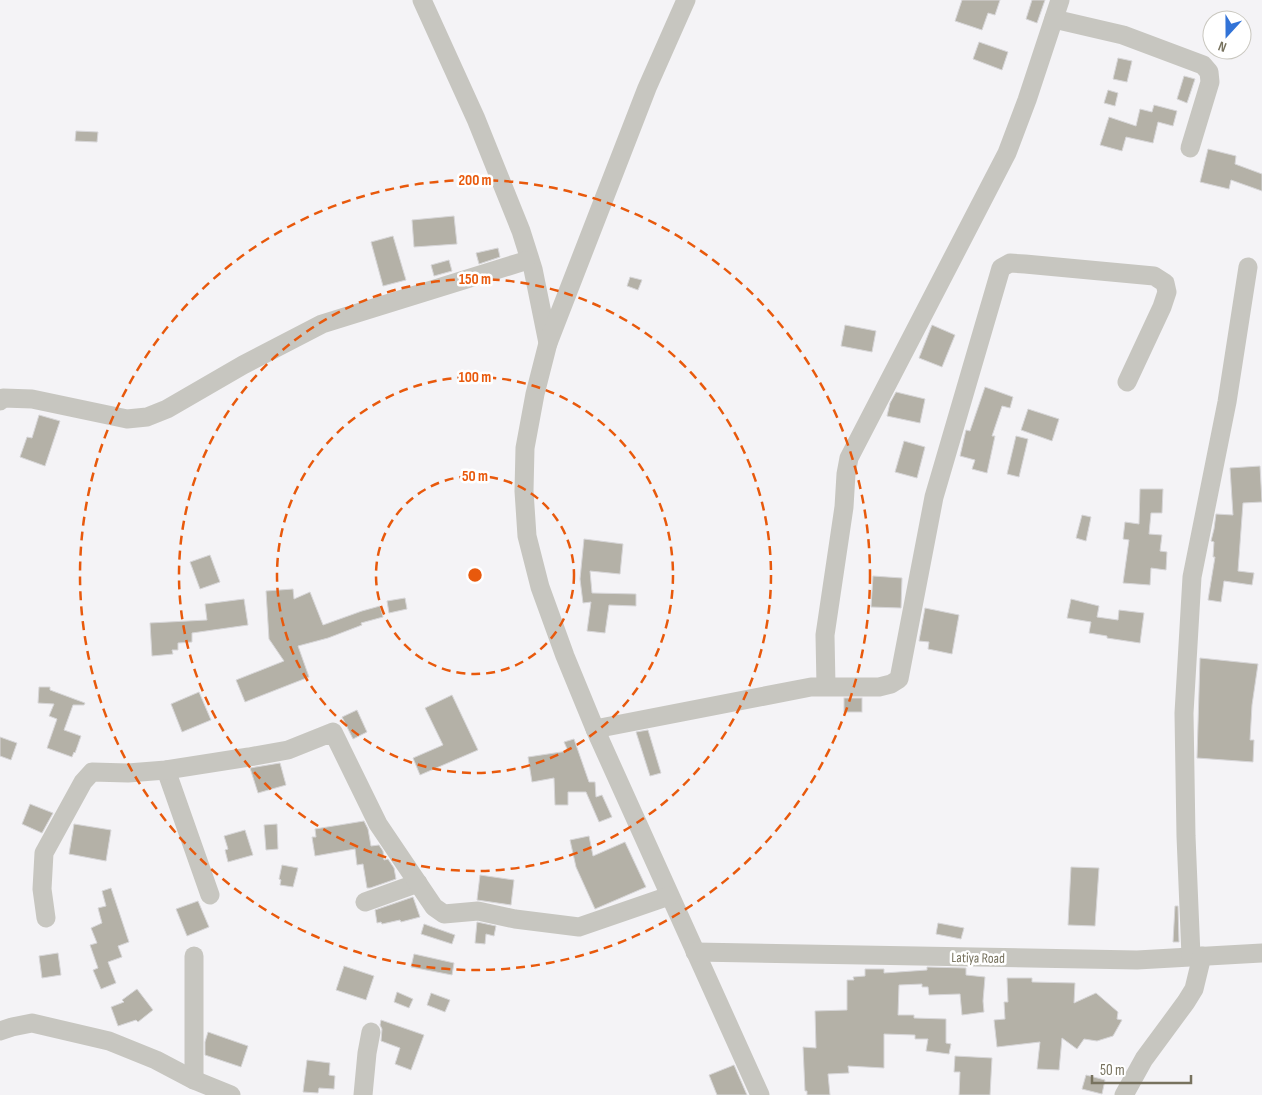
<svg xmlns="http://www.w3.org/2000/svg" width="1262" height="1095" font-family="'Sofia Sans Condensed',sans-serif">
	<rect width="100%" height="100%" fill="#f4f3f6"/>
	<g fill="#b4b1a7" stroke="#d7d6d8">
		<path d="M 962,0 L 1000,0 L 995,15 L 988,13 L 982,30 L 955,21 Z"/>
		<path d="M 1032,0 L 1045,0 L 1037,23 L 1026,19 Z"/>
		<path d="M 979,42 L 1008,52 L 1002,70 L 973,59 Z"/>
		<path d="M 1118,58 L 1132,61 L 1127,82 L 1113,79 Z"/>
		<path d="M 1184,76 L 1195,79 L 1187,103 L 1177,99 Z"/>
		<path d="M 1108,90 L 1118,93 L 1115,106 L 1104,103 Z"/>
		<path d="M 1154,105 L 1177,111 L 1173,126 L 1158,122 L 1153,143 L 1126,137 L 1122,151 L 1100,145 L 1109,117 L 1136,126 L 1140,109 L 1152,112 Z"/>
		<path d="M 76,131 L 98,132 L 97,142 L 75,141 Z"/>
		<path d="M 1208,149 L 1236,156 L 1235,164 L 1262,174 L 1262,191 L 1231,180 L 1229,189 L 1200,182 Z"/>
		<path d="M 454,216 L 457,244 L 414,247 L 412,220 Z"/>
		<path d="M 393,236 L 406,280 L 383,286 L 371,242 Z"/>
		<path d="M 498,248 L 500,257 L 479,264 L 476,253 Z"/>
		<path d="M 449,260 L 452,271 L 434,276 L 431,265 Z"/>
		<path d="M 630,277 L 642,280 L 638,290 L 627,286 Z"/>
		<path d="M 845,325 L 876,331 L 872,352 L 841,346 Z"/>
		<path d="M 932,325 L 955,335 L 942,367 L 919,358 Z"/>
		<path d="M 985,387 L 1013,397 L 1010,408 L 1002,406 L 992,436 L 995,436 L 987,473 L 972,469 L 975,460 L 960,456 L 966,430 L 970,431 Z"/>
		<path d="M 896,392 L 925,399 L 920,423 L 887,416 L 890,403 Z"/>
		<path d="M 1028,409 L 1059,419 L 1052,441 L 1021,430 Z"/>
		<path d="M 39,415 L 60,421 L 45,466 L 20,457 L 27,437 L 32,438 Z"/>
		<path d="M 1016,436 L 1028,439 L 1019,477 L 1007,474 Z"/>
		<path d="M 904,441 L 925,447 L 917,478 L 895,472 Z"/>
		<path d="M 1260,466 L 1262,502 L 1243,503 L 1238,571 L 1254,573 L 1252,585 L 1224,581 L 1221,602 L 1208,600 L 1215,557 L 1213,557 L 1214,542 L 1211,541 L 1214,529 L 1216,514 L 1233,515 L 1230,468 Z"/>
		<path d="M 1140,489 L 1163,489 L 1162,513 L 1151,513 L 1149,534 L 1162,535 L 1160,551 L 1167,552 L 1166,570 L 1151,568 L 1150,585 L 1123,583 L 1129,540 L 1123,539 L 1125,522 L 1139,524 Z"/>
		<path d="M 1082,515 L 1091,517 L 1086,541 L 1076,538 Z"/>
		<path d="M 584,539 L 623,544 L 620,574 L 590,571 L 592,593 L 636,594 L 636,606 L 609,605 L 605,633 L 587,631 L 591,602 L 583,603 L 580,579 Z"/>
		<path d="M 210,555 L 220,582 L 200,589 L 190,562 Z"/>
		<path d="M 873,576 L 902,578 L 901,608 L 871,607 Z"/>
		<path d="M 293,589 L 294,599 L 310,592 L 323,625 L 362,611 L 380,606 L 383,617 L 361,623 L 362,625 L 328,638 L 298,646 L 309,677 L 245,702 L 236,680 L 284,661 L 269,639 L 266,591 Z"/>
		<path d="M 405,598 L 407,609 L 389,613 L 387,601 Z"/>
		<path d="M 244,599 L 248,625 L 192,633 L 192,642 L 178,643 L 178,650 L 172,650 L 173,654 L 152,656 L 150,623 L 207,620 L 205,604 Z"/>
		<path d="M 1071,599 L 1099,606 L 1097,617 L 1118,620 L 1119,610 L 1144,613 L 1140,643 L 1107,638 L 1107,636 L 1089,633 L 1091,622 L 1067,618 Z"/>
		<path d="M 925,608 L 959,615 L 952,654 L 928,649 L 929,642 L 919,641 Z"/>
		<path d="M 1200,658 L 1258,664 L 1252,705 L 1250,740 L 1254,740 L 1253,762 L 1197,758 Z"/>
		<path d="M 39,687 L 50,687 L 50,690 L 85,703 L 84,705 L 73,705 L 64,730 L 81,736 L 75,753 L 74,752 L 72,757 L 47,748 L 57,719 L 49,716 L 54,704 L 38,703 Z"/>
		<path d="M 199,692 L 211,720 L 182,732 L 171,704 Z"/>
		<path d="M 452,695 L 478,750 L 420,775 L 413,758 L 443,745 L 425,708 Z"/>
		<rect x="844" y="698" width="18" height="14"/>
		<path d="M 357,710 L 367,732 L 353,739 L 342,717 Z"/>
		<path d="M 648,730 L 661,773 L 650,776 L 636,732 Z"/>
		<path d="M 0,737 L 17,743 L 11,760 L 0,756 Z"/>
		<path d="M 574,739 L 589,782 L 595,782 L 596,797 L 602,795 L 612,817 L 599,822 L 586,792 L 568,792 L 568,805 L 555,805 L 554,778 L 532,782 L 528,757 L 568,751 L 564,742 Z"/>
		<path d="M 280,763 L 286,785 L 258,793 L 250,768 Z"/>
		<path d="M 30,804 L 53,813 L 42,833 L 22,824 Z"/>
		<path d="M 364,821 L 368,829 L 371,846 L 379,845 L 383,851 L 384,860 L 388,859 L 394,868 L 396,879 L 370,888 L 367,888 L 363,864 L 357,865 L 355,849 L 315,856 L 312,837 L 316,837 L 315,829 Z"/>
		<path d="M 74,824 L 111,830 L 106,861 L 69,854 Z"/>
		<path d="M 277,824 L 278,849 L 266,850 L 264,825 Z"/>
		<path d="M 245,830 L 253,855 L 228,862 L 225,850 L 228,849 L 224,836 Z"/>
		<path d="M 589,836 L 593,856 L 625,842 L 646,887 L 595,909 L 576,867 L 570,840 Z"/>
		<path d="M 282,865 L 298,868 L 293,887 L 280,885 L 281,880 L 279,879 Z"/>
		<path d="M 1071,867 L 1099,868 L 1095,926 L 1068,925 Z"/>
		<path d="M 480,875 L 514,880 L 511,905 L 477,900 Z"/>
		<path d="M 111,888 L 129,942 L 118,946 L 122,957 L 108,962 L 116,983 L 101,989 L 93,970 L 98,968 L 90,945 L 97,943 L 91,928 L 102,923 L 98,908 L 106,906 L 102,891 Z"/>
		<path d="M 413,897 L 420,917 L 401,922 L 400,920 L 382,924 L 381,922 L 377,923 L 375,910 Z"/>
		<path d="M 198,901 L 209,927 L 187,936 L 176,909 Z"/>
		<path d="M 1175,906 L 1178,906 L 1179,942 L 1173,942 Z"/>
		<path d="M 477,922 L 496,926 L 494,936 L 486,934 L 485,944 L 475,943 Z"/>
		<path d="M 938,923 L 964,928 L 961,939 L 936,934 Z"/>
		<path d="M 424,924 L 455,935 L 452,944 L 421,934 Z"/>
		<path d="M 58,953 L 61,975 L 42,978 L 39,956 Z"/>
		<path d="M 414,954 L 454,963 L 452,975 L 411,967 Z"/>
		<path d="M 344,966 L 374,976 L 366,1000 L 336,990 Z"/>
		<path d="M 927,967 L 966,968 L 966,975 L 985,977 L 983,1001 L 984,1012 L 962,1015 L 960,994 L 929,995 L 928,987 L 922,987 L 922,984 L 899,985 L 898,1015 L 914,1015 L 914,1018 L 946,1019 L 946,1043 L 951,1044 L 949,1054 L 926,1051 L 928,1039 L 915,1039 L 915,1035 L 884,1034 L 884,1068 L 848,1066 L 849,1073 L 828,1074 L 830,1095 L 807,1095 L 807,1091 L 805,1091 L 803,1047 L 816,1048 L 815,1011 L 847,1010 L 847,980 L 854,980 L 853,977 L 865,976 L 865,969 L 884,969 L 884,973 L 927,970 Z"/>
		<path d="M 1007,978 L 1032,978 L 1032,982 L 1075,983 L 1074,1003 L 1096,993 L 1118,1012 L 1117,1019 L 1122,1020 L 1113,1036 L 1097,1041 L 1084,1039 L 1077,1049 L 1062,1038 L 1059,1070 L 1037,1069 L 1040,1042 L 997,1047 L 994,1020 L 1005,1019 L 1004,1002 L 1008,1002 Z"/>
		<path d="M 137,989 L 153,1010 L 138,1022 L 136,1020 L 118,1026 L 111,1007 L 124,1002 L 122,1000 Z"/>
		<path d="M 397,992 L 413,999 L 409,1008 L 394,1002 Z"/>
		<path d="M 431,993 L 450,1000 L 445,1012 L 427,1005 Z"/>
		<path d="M 381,1020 L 424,1035 L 411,1070 L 395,1064 L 400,1048 L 381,1041 L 382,1029 L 380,1025 Z"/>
		<path d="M 208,1032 L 248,1046 L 241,1067 L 205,1055 L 205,1042 Z"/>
		<path d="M 955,1056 L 992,1058 L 990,1095 L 959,1095 L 960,1072 L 954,1072 Z"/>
		<path d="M 307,1060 L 330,1063 L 329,1075 L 335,1076 L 334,1089 L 319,1088 L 318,1093 L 303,1092 Z"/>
		<path d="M 734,1065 L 747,1095 L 717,1095 L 709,1075 Z"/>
		<path d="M 1086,1075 L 1105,1080 L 1102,1094 L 1082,1089 Z"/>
	</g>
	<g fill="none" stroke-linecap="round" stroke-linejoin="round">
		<g stroke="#c7c6c0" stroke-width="19">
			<path d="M 422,0 L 476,119 L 521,231 L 533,269 L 548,343"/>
			<path d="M 686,0 L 647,88 L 548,343 L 535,394 L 525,448 L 524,491 L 527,536 L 540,587 L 565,656 L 595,729 L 760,1095"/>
			<path d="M 1054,19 L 1123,35 L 1203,65 L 1209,72 L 1210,82 L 1190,148"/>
			<path d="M 0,401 L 3,398 L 32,399 L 127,419 L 147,417 L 167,409 L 243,365 L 322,324 L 525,261"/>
			<path d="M 826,686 L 825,635 L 844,507 L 846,474 L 849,458 L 1007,153 L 1027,100 L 1060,0"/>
			<path d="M 595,729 L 811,687 L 879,687 L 891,684 L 899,679 L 934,497 L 1001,268 L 1010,263 L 1025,264 L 1154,276 L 1165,283 L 1167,292 L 1162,307 L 1127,382"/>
			<path d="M 166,770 L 210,895"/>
			<path d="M 365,902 L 418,883"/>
			<path d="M 46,918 L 42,889 L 44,853 L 83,782 L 92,772 L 128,773 L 166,770 L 249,757 L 288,750 L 333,732 L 378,824 L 434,907 L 444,914 L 478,911 L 515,919 L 579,927 L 669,896"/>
			<path d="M 695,952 L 1137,960 L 1262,953"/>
			<path d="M 1191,956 L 1186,836 L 1184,713 L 1192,577 L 1227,402 L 1248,267"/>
			<path d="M 0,1031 L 12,1027 L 32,1023 L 109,1041 L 156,1060 L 194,1080 L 231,1095"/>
			<path d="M 194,1080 L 194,956"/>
			<path d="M 363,1095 L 367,1053 L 371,1032"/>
			<path d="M 1124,1095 L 1144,1059 L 1186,1002 L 1194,989 L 1202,956"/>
		</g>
	</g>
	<g fill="none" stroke="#e8590c" stroke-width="2.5" stroke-dasharray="9 6">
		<circle cx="475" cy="575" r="99"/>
		<circle cx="475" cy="575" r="198"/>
		<circle cx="475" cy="575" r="296"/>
		<circle cx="475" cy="575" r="395"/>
	</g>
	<g text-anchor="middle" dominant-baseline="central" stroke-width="5" stroke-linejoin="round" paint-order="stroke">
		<g font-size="14" fill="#77725e" stroke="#fff">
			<text transform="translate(978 958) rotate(1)">Latiya Road</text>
		</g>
	</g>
	<circle cx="475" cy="575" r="8" fill="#e8590c" stroke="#fff" stroke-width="2.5"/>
	<g font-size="15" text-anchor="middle" font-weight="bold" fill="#e8590c" stroke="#fff" stroke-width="5" stroke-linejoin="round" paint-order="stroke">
		<text x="475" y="185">200 m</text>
		<text x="475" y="284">150 m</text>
		<text x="475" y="382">100 m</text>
		<text x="475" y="481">50 m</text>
	</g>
	<g transform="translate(1227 35) rotate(201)"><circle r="24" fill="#ffffff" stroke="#c9c7bf"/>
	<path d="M0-4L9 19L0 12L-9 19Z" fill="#3273d7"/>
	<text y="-8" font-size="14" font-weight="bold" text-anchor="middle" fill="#77725e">N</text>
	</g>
	<path d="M1092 1075v8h99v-8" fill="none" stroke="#77725e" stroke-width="2.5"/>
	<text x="1100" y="1075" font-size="15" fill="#77725e" stroke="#ffffff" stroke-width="4" paint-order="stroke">50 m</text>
</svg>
